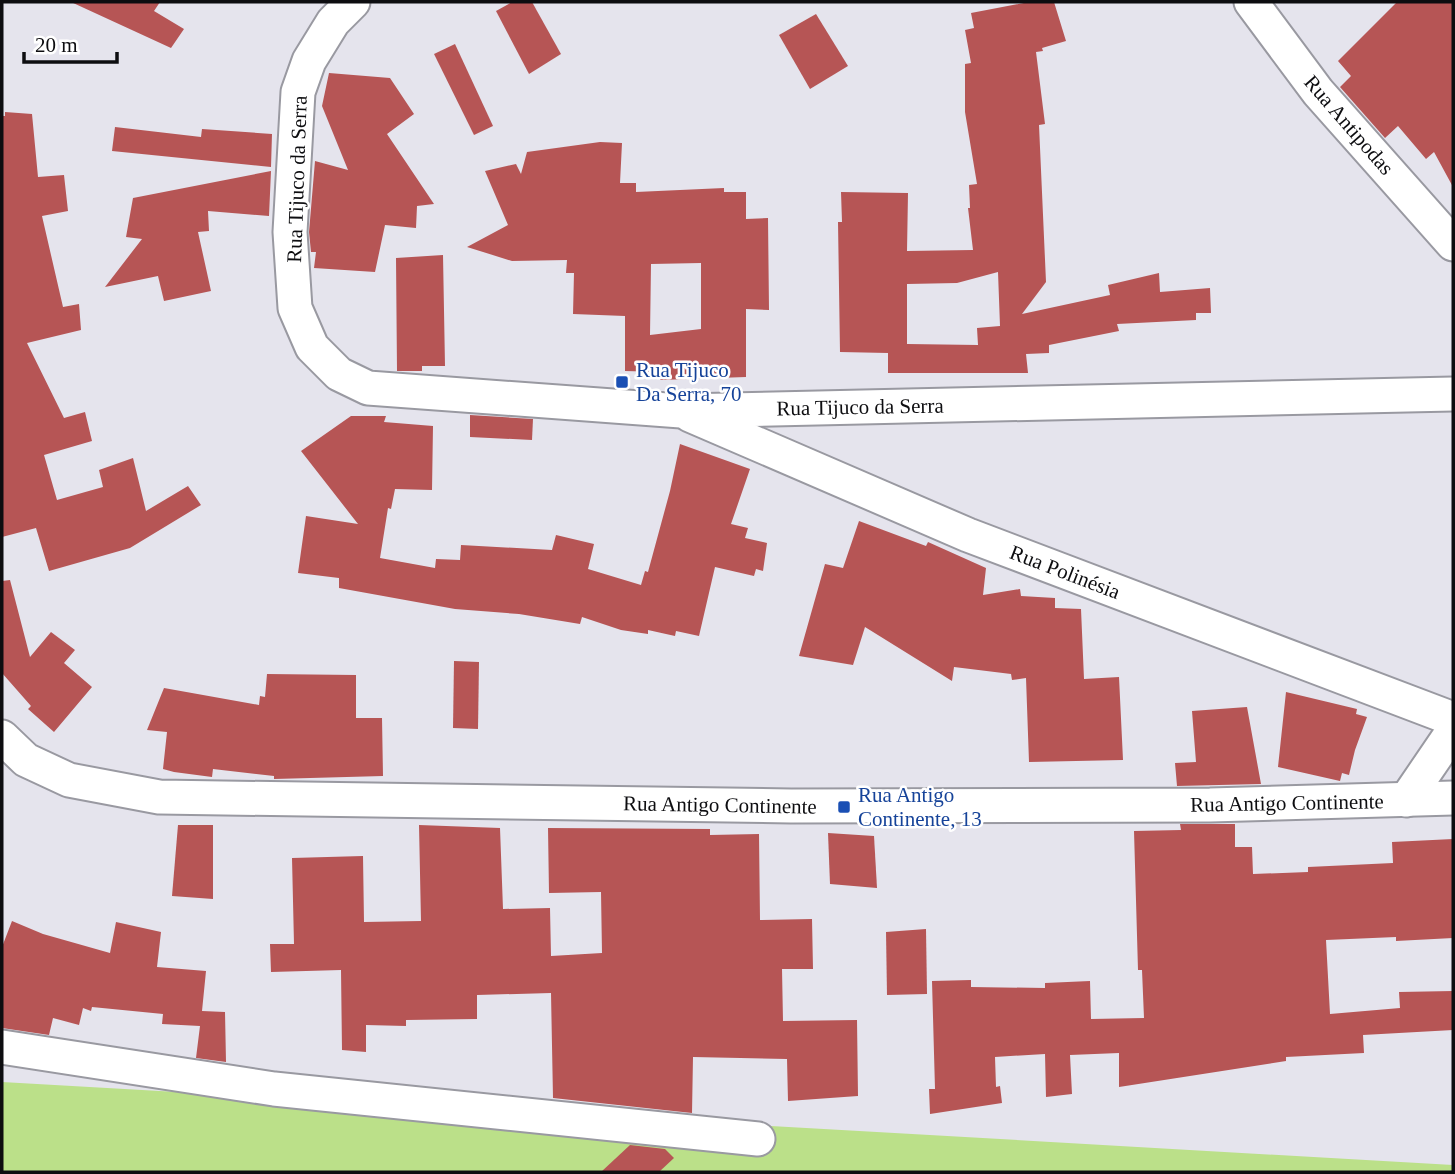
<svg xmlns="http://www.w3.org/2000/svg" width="1455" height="1174" font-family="'Times New Roman',serif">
	<rect width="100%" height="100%" fill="#e5e4ed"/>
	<path fill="#bbe089" d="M 2,1082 L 1453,1165 L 1453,1172 L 2,1172 Z"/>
	<g fill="#b65555" fill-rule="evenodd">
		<path d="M 71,2 L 160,2 L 154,11 L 184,29 L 171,48 Z"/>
		<path d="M 512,2 L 532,2 L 561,54 L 529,74 L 496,11 Z"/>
		<path d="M 1029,2 L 1054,2 L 1066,41 L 1042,48 L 1043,51 L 1036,52 L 1045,124 L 1039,125 L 1046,282 L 1022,314 L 1110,295 L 1108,285 L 1159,273 L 1160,292 L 1210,288 L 1211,313 L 1196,313 L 1196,320 L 1117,324 L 1119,331 L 1049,345 L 1049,353 L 1026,354 L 1028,373 L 888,373 L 888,353 L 840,352 L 838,222 L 842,222 L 841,192 L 908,193 L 907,251 L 973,250 L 968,208 L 970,208 L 969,185 L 977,184 L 965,112 L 965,64 L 971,63 L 965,30 L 974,28 L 971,13 ZM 998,272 L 1000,326 L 977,328 L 978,345 L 907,344 L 907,284 L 957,283 Z"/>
		<path d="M 1397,2 L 1453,2 L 1453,187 L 1434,152 L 1426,159 L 1398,126 L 1385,138 L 1340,87 L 1351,76 L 1338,61 Z"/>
		<path d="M 816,14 L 848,66 L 810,89 L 779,35 Z"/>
		<path d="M 455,44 L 493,126 L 474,135 L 434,54 Z"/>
		<path d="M 329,73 L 390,78 L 414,114 L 387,134 L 434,204 L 417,206 L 416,228 L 385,225 L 375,272 L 314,268 L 316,252 L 311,252 L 309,232 L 315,161 L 348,170 L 322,106 Z"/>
		<path d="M 5,112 L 32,114 L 38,177 L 64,175 L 68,211 L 42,216 L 63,307 L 79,304 L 81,330 L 27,343 L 64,418 L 85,412 L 92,441 L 44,455 L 57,500 L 103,487 L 99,470 L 133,458 L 146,511 L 188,486 L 201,505 L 130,548 L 49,571 L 36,528 L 2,537 L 2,116 L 5,116 Z"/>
		<path d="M 115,127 L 201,137 L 202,129 L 272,134 L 271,167 L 112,151 Z"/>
		<path d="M 600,142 L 622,143 L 620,183 L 636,183 L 636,192 L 724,188 L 724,192 L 746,192 L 746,219 L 768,218 L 769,310 L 746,309 L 746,377 L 660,380 L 660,372 L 625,371 L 625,316 L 573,314 L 574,273 L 566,273 L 567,260 L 512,261 L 467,247 L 508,225 L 485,171 L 516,164 L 521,174 L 527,152 ZM 701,263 L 701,329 L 650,335 L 651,264 Z"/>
		<path d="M 271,171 L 269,216 L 208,211 L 209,231 L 198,232 L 211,291 L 164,301 L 158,276 L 105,287 L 142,239 L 126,237 L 133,198 Z"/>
		<path d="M 443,255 L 445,366 L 422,366 L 422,371 L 397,371 L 396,258 Z"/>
		<path d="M 470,415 L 533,419 L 532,440 L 470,437 Z"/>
		<path d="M 351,416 L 386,416 L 384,422 L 433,426 L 432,490 L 395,489 L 391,509 L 388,508 L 380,558 L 435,568 L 436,559 L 460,560 L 461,545 L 552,550 L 556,535 L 594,544 L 588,569 L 641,585 L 645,571 L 648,572 L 670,491 L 680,444 L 750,469 L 731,524 L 748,528 L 745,538 L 767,543 L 763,571 L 756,569 L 754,576 L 715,567 L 699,636 L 676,631 L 675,636 L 648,630 L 648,634 L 621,630 L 582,617 L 580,624 L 519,614 L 455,609 L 339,588 L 339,578 L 298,573 L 306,516 L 358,524 L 301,451 Z"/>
		<path d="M 859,521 L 926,546 L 928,542 L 986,568 L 983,595 L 1020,589 L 1021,596 L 1055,598 L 1055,608 L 1081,609 L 1084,679 L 1119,677 L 1123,760 L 1029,762 L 1026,678 L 1012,680 L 1011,674 L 954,667 L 952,681 L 865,627 L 853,665 L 799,656 L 825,564 L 843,568 Z"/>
		<path d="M 10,580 L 30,657 L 51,632 L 75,650 L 64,663 L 92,687 L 54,732 L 28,709 L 31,706 L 2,673 L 2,581 Z"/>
		<path d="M 454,661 L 479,662 L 478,729 L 453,728 Z"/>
		<path d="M 267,674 L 356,675 L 356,718 L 382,718 L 383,776 L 274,779 L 274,776 L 213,769 L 212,777 L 174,772 L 163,769 L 167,732 L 147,730 L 164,688 L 259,705 L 260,696 L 265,697 Z"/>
		<path d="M 1286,692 L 1357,709 L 1356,714 L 1367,717 L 1355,750 L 1349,775 L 1342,773 L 1340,781 L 1278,767 Z"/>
		<path d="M 1247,707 L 1261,784 L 1177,786 L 1175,763 L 1196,762 L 1192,711 Z"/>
		<path d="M 1180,824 L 1235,824 L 1235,847 L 1252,847 L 1253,874 L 1308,872 L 1308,867 L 1393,863 L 1392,842 L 1453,839 L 1453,938 L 1396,941 L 1396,937 L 1326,940 L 1330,1014 L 1400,1008 L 1399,992 L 1453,991 L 1453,1030 L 1363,1035 L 1364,1053 L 1286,1057 L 1286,1061 L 1119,1087 L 1119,1053 L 1070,1055 L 1072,1094 L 1046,1097 L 1045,1054 L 995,1057 L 996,1087 L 1000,1086 L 1002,1103 L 930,1114 L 929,1089 L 935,1089 L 932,981 L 971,980 L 971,987 L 1045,988 L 1045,983 L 1090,981 L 1091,1019 L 1144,1018 L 1142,970 L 1138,970 L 1134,831 L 1181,830 Z"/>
		<path d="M 178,825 L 213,825 L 213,899 L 172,896 Z"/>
		<path d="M 419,825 L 500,828 L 503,909 L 550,908 L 551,956 L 602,953 L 601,892 L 549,893 L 548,828 L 710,829 L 710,835 L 759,834 L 760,920 L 812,919 L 813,969 L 782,969 L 783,1021 L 857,1020 L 858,1096 L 788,1101 L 787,1059 L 693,1057 L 692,1113 L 553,1098 L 551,993 L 477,995 L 477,1019 L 406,1020 L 406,1026 L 366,1025 L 366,1052 L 342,1050 L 341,970 L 271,972 L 270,944 L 294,944 L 292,858 L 363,856 L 364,922 L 421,921 Z"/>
		<path d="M 828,833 L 874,836 L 877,888 L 830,884 Z"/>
		<path d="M 12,921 L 43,934 L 110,953 L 116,922 L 161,932 L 157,967 L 206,971 L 202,1011 L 225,1012 L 226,1062 L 196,1058 L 200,1026 L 162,1024 L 163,1014 L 92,1007 L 91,1011 L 83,1008 L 79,1025 L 53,1018 L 49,1035 L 2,1028 L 2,947 Z"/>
		<path d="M 926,929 L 927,994 L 887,995 L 886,932 Z"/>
		<path d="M 630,1145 L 665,1149 L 674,1158 L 659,1172 L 601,1172 Z"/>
	</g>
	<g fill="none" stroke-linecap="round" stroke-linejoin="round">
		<g stroke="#9999a1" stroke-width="37">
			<g id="minor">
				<path d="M 353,2 L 333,22 L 309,61 L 298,92 L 290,232 L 295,308 L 312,347 L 339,374 L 368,388 L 681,411 L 1453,394"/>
				<path d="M 1251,2 L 1318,92 L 1453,244"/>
				<path d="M 690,415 L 968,535 L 1453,719"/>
				<path d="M 2,737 L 26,760 L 69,780 L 159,797 L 791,806 L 1210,805 L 1453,798"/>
				<path d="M 1406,800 L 1453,731"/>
				<path d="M 2,1047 L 274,1089 L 758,1139"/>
			</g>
		</g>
		<use href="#minor" stroke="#fff" stroke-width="33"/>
	</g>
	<g fill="#1a4fb4" stroke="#fff" stroke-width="2.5">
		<rect x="615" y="375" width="14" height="14" rx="3.5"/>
		<rect x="837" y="800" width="14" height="14" rx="3.5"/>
	</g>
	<g text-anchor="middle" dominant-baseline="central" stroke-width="5" stroke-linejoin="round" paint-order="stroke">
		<g font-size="21" fill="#0d0d10" stroke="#fff">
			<text transform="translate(1349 125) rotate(49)">Rua Antipodas</text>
			<text transform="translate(297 179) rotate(-88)">Rua Tijuco da Serra</text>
			<text transform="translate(860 407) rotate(-1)">Rua Tijuco da Serra</text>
			<text transform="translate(1065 572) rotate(21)">Rua Polinésia</text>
			<text transform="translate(1287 803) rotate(-1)">Rua Antigo Continente</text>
			<text transform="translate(720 805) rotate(1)">Rua Antigo Continente</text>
		</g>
		<g font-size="21" fill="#164399" stroke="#fff" text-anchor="start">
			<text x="636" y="370">Rua Tijuco<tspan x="636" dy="24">Da Serra, 70</tspan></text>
			<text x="858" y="795">Rua Antigo<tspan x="858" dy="24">Continente, 13</tspan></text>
		</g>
	</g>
	<rect width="1455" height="1174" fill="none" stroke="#0d0d10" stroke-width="7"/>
	<path d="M24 52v10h93v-10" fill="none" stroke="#0d0d10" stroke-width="3.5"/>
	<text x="35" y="52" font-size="21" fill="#0d0d10" stroke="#ffffff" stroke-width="5" paint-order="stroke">20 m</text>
</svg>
